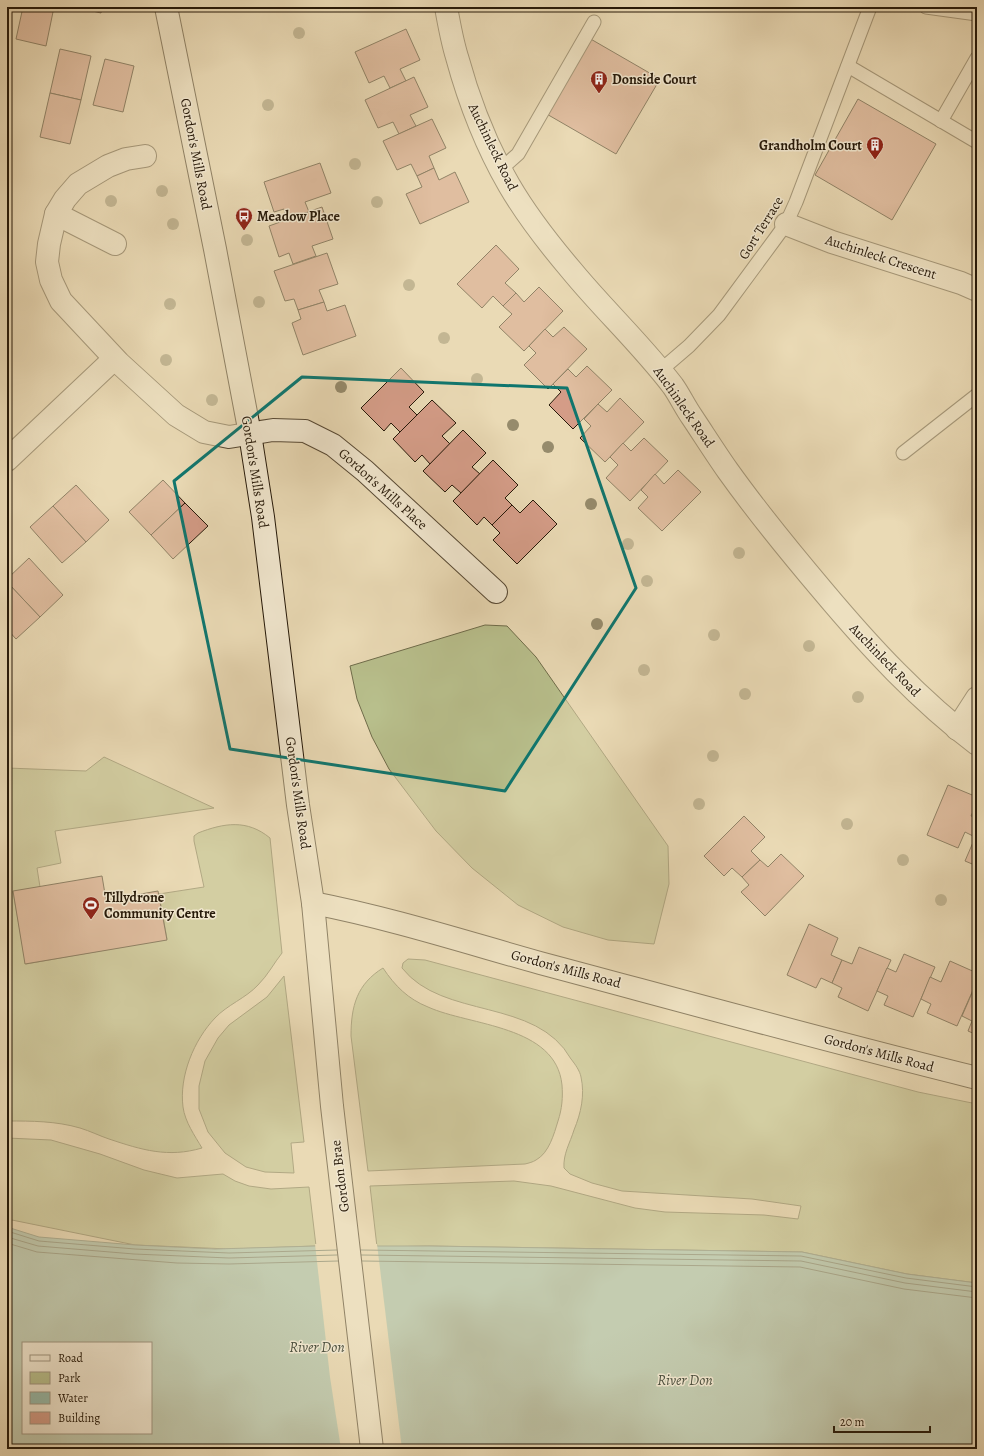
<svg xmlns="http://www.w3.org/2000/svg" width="984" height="1456" font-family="Alegreya,serif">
	<rect width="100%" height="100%" fill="#eadab5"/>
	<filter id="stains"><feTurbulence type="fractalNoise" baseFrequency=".005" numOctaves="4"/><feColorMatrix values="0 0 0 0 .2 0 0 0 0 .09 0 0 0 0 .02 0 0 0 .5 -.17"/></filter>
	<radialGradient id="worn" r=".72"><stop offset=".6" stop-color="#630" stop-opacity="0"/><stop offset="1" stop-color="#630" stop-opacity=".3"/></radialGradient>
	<g fill="#b8bf8c" stroke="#6f6c4a">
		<path d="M 485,625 L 507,626 L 536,657 L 668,846 L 669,884 L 654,944 L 608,940 L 563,927 L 518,905 L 472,868 L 436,831 L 389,769 L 372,737 L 357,699 L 350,666 Z"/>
		<path d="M 104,757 L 214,808 L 55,831 L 61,863 L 37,868 L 40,887 L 13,892 L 26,964 L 167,939 L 159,894 L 204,887 L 194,841 L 194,836 L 198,833 C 224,823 247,819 270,838 L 282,953 C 274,963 268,975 258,985 C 246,998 227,1005 215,1018 C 194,1040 179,1076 183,1107 C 185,1122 195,1136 202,1148 C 168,1158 142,1150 109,1139 C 100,1136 90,1131 80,1128 C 56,1121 32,1121 7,1121 L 7,768 L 86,771 Z"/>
		<path d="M 408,959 L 425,960 L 918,1092 L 977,1104 L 977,1283 L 907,1274 L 802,1252 L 429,1246 L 377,1247 L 370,1186 L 514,1181 L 551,1186 L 635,1208 L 665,1212 L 764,1215 L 798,1219 L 801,1206 L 752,1199 L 622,1191 L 592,1183 L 570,1174 L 564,1168 C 563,1154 570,1143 574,1130 C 581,1113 585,1095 581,1077 C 580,1071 575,1064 571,1059 C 536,997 443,1020 402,968 L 403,963 Z"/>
		<path d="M 383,968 C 395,986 408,999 428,1007 C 470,1026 556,1025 562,1085 C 563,1097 562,1109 558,1121 C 554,1134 549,1153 536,1160 C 533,1162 529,1163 525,1164 L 368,1171 L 351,1036 C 351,1006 357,984 383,968 Z"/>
		<path d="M 284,976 L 304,1142 L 291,1143 L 294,1173 L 265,1172 L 246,1167 L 225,1153 L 208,1132 L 199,1109 L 199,1086 L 205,1061 L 218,1038 L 229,1025 L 267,997 Z"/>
		<path d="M 7,1138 L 51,1140 L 100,1154 L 144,1170 L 177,1178 L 223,1174 L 235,1181 L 249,1186 L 271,1189 L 309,1187 L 316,1246 L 229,1249 L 135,1245 L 7,1219 Z"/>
	</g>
	<path fill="#98bbaa" stroke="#6a7a6a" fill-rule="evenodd" d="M 7,1227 L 39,1237 L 135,1245 L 215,1249 L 316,1246 L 429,1246 L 802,1252 L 907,1274 L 977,1283 L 977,1449 L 7,1449 ZM 23,1343 L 151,1343 L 151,1433 L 23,1433 Z"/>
	<path fill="#eadab5" d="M 315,1244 L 377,1244 L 402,1449 L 341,1449 L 330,1377 Z"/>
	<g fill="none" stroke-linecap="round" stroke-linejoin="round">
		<g stroke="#5f6a5a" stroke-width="1">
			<path d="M 7,1231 L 39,1241 L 135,1249 L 229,1253 L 337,1250"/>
			<path d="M 7,1237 L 38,1246 L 134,1254 L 229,1258 L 337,1255"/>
			<path d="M 7,1243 L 37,1252 L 177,1263 L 229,1264 L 338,1261"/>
			<path d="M 361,1250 L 801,1256 L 906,1278 L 977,1287"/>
			<path d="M 361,1255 L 801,1261 L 905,1283 L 977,1292"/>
			<path d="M 362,1261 L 800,1267 L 904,1289 L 977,1298"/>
		</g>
	</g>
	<g fill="#d49c87" stroke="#261909">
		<path d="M 23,7 L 54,7 L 46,46 L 16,39 Z"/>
		<path d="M 76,7 L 102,7 L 101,13 Z"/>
		<path d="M 406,29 L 420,60 L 400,69 L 406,81 L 390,88 L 384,76 L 369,83 L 355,52 Z"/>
		<path d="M 582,34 L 660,79 L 616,154 L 538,109 Z"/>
		<path d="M 60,49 L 91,56 L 81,100 L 50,93 Z"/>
		<path d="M 105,59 L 134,66 L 123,112 L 93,105 Z"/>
		<path d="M 414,77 L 428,107 L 410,115 L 416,126 L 399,134 L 393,122 L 378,128 L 365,100 Z"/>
		<path d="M 50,93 L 81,100 L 70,144 L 40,137 Z"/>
		<path d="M 858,99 L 936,144 L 892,220 L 815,175 Z"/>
		<path d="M 432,119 L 446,148 L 429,156 L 434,168 L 417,176 L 411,164 L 397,170 L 383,141 Z"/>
		<path d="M 320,163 L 331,193 L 305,202 L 309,212 L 287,219 L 284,209 L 274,212 L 264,182 Z"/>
		<path d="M 434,168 L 439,180 L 455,172 L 469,202 L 420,224 L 406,194 L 422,187 L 417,176 Z"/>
		<path d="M 322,207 L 333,239 L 312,246 L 316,256 L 293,264 L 289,253 L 279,257 L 269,226 Z"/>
		<path d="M 496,245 L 519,269 L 505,283 L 516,293 L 503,306 L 493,296 L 482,308 L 457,284 Z"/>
		<path d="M 327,253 L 338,284 L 319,290 L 324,302 L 298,310 L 294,299 L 285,301 L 274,271 Z"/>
		<path d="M 539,287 L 563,311 L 524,351 L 499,327 L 512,314 L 503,306 L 516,293 L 524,302 Z"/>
		<path d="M 324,302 L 327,311 L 345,305 L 356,336 L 303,355 L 292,323 L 301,319 L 298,310 Z"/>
		<path d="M 564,327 L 587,349 L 548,389 L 524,365 L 536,353 L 529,346 L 545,329 L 553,337 Z"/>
		<path d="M 587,366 L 612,390 L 573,429 L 549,405 L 561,392 L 553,384 L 568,369 L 576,377 Z"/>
		<path d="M 401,368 L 424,392 L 409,407 L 417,415 L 400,432 L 391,423 L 384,431 L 361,408 Z"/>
		<path d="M 620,398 L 644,422 L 605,462 L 580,438 L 591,426 L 584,419 L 598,404 L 607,412 Z"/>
		<path d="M 432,400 L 456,423 L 442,436 L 450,444 L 430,464 L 422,455 L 415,462 L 393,439 Z"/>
		<path d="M 463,430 L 486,453 L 472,467 L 480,474 L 461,493 L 452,485 L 445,492 L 423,471 Z"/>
		<path d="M 644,438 L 668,461 L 630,501 L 606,478 L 618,465 L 610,457 L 623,443 L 631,451 Z"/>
		<path d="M 493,460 L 518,485 L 505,498 L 512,505 L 492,525 L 484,517 L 477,525 L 453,501 Z"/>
		<path d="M 678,470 L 701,492 L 662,531 L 638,508 L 648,497 L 641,490 L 655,474 L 664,484 Z"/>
		<path d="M 163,480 L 185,503 L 151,535 L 129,512 Z"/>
		<path d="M 76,485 L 109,520 L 86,542 L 53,506 Z"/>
		<path d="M 533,500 L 557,524 L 517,564 L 493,540 L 500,533 L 492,525 L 512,505 L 520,513 Z"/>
		<path d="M 185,503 L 208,526 L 173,559 L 151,535 Z"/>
		<path d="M 53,506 L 86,542 L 62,563 L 30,527 Z"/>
		<path d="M 29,558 L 63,595 L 40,617 L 7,582 L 7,579 Z"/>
		<path d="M 7,582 L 40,617 L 16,639 L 7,629 Z"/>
		<path d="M 948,785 L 977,797 L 977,803 L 971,816 L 977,818 L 977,833 L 975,837 L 965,832 L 958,848 L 927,835 Z"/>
		<path d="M 744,816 L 765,837 L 751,851 L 760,860 L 742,877 L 732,868 L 724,876 L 704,856 Z"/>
		<path d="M 977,833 L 977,866 L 965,861 Z"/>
		<path d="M 781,854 L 804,876 L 765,916 L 741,892 L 749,885 L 742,877 L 760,860 L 768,867 Z"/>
		<path d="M 102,876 L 106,900 L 158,891 L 167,940 L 25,964 L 13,891 Z"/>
		<path d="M 809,924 L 838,938 L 831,955 L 842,960 L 832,983 L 821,978 L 816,988 L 787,975 Z"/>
		<path d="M 859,947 L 891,960 L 868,1011 L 838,997 L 842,988 L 832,983 L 842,960 L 852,964 Z"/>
		<path d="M 904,954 L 935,967 L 913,1017 L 884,1005 L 888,996 L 877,991 L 887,968 L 896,972 Z"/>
		<path d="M 950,961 L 977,973 L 977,981 L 957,1026 L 927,1013 L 931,1004 L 921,999 L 930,977 L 941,982 Z"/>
		<path d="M 972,993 L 977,995 L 977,1035 L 968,1031 L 972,1021 L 962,1016 Z"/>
	</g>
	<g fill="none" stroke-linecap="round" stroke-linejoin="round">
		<g stroke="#574934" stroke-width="15">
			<g id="lane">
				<path d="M 926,7 L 977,14"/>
				<path d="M 848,66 L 977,142"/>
				<path d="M 941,121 L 977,58"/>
				<path d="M 501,169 L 518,154 L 594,22"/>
				<path d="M 661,370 L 689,346 L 719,315 L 775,239 L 786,224 L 796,202 L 870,7"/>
				<path d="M 903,453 L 977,395"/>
			</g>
		</g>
		<g stroke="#574934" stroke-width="24">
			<g id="street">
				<path d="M 446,7 C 449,24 452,41 457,57 C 469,101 486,145 509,185 C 527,216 549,244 572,271 C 604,310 642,345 673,386 C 680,396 685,407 692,417 C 704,435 716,454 728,471 C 758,513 790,552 823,591 C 870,647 919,700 977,744"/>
				<path d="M 145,156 L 126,159 L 108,166 L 78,184 L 65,199 L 56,214 L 49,244 L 47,262 L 51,280 L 61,301 L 119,363 L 176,415 L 204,432 L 229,437 L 273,430 L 305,431 L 333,445 L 365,471 L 496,592"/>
				<path d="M 56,214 L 115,244"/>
				<path d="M 786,224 L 832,242 L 961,283 L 977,290"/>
				<path d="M 7,460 L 114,359"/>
				<path d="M 957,729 L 977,698"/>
			</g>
		</g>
		<g stroke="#261909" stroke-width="24">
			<g id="secondary">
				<path d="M 166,7 L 215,249 L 250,434 L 263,517 L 298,805 L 313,903 L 332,1106 L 372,1449"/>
				<path d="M 313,903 C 390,918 465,942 540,963 C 686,1002 831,1042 977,1078"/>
			</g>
		</g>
		<use href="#lane" stroke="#f1e7cf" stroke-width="13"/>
		<use href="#street" stroke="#f1e7cf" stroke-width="22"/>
		<use href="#secondary" stroke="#f1e7cf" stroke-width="22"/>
	</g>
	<g fill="#968b6c">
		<circle cx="299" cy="33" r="6"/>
		<circle cx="268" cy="105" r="6"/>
		<circle cx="355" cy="164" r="6"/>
		<circle cx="162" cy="191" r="6"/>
		<circle cx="111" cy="201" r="6"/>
		<circle cx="377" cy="202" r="6"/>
		<circle cx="173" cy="224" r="6"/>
		<circle cx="247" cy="240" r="6"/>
		<circle cx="409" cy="285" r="6"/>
		<circle cx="259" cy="302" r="6"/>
		<circle cx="170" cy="304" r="6"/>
		<circle cx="444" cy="338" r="6"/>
		<circle cx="166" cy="360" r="6"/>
		<circle cx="477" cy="379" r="6"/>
		<circle cx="341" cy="387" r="6"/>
		<circle cx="212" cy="400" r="6"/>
		<circle cx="513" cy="425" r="6"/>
		<circle cx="548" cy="447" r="6"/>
		<circle cx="591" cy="504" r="6"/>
		<circle cx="628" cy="544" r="6"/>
		<circle cx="739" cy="553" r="6"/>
		<circle cx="647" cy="581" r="6"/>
		<circle cx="597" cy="624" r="6"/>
		<circle cx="714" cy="635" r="6"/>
		<circle cx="809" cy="646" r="6"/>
		<circle cx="644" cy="670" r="6"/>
		<circle cx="745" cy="694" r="6"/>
		<circle cx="858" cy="697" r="6"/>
		<circle cx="713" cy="756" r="6"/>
		<circle cx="699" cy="804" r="6"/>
		<circle cx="847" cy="824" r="6"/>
		<circle cx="903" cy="860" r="6"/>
		<circle cx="941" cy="900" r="6"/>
	</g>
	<path d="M0 0H984V1456H0ZM 302,377 L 567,388 L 636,588 L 505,791 L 230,749 L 174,481 Z" fill="#eadab5" fill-opacity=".55" fill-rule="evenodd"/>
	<path fill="none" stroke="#0f766e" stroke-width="3" stroke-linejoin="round" d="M 302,377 L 567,388 L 636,588 L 505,791 L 230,749 L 174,481 Z"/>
	<defs>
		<g id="building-pin" transform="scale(0.9)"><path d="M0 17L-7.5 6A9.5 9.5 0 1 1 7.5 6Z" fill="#8f2418" stroke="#f1e7cf"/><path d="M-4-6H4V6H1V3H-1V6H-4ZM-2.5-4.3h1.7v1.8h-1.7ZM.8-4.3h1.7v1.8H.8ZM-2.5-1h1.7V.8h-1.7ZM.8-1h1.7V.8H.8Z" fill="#fff"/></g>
		<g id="bus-pin" transform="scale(0.9)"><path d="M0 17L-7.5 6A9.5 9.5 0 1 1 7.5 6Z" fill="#8f2418" stroke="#f1e7cf"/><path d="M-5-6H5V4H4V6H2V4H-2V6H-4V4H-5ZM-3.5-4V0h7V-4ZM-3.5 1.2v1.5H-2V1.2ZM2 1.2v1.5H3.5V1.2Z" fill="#fff"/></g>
		<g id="stadium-pin" transform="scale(0.9)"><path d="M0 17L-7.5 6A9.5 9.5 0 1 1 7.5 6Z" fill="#8f2418" stroke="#f1e7cf"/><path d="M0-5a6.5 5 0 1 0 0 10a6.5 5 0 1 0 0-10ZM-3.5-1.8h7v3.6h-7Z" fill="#fff"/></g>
	</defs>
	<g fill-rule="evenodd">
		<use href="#building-pin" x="599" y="79"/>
		<use href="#building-pin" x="875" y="145"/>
		<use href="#bus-pin" x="244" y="216"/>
		<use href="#stadium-pin" x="91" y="905"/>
	</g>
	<g text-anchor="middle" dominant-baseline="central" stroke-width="3" stroke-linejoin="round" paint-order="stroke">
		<g font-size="14" font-weight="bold" fill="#261909" stroke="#f1e7cf" text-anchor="start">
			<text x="612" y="79">Donside Court</text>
			<text x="862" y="145" text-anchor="end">Grandholm Court</text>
			<text x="257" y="216">Meadow Place</text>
			<text x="104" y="897">Tillydrone<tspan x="104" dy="16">Community Centre</tspan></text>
		</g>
		<g font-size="14" fill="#261909" stroke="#f1e7cf">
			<text transform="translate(493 147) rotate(64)">Auchinleck Road</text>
			<text transform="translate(196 154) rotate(79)">Gordon's Mills Road</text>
			<text transform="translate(761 228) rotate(-58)">Gort Terrace</text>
			<text transform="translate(881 257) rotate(18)">Auchinleck Crescent</text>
			<text transform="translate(684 407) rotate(55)">Auchinleck Road</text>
			<text transform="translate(255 472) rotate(81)">Gordon's Mills Road</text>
			<text transform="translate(383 489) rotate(42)">Gordon's Mills Place</text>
			<text transform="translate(885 660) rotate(46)">Auchinleck Road</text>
			<text transform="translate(298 793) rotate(82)">Gordon's Mills Road</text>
			<text transform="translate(566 969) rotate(15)">Gordon's Mills Road</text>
			<text transform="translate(879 1053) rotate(15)">Gordon's Mills Road</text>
			<text transform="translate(340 1176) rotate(-97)">Gordon Brae</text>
		</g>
		<g font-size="15" font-style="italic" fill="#4e5241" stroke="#f1e7cf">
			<text x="317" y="1347">River Don</text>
			<text x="685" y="1380">River Don</text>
		</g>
	</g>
	<rect width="984" height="1456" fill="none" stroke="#eadab5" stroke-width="24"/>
	<rect x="8" y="8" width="968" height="1440" fill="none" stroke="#261909" stroke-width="2"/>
	<rect x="12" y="12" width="960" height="1432" fill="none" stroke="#261909"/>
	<rect x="22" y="1342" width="130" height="92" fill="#f1e7cf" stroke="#a09580"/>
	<rect x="30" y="1355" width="20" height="6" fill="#f1e7cf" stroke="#a09580"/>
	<text x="58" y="1362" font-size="12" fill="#261909">Road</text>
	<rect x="30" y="1372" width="20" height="12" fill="#b8bf8c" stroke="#a09580"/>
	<text x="58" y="1382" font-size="12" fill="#261909">Park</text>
	<rect x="30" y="1392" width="20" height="12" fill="#98bbaa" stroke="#a09580"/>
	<text x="58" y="1402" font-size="12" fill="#261909">Water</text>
	<rect x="30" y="1412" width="20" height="12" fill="#d49c87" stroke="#a09580"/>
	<text x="58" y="1422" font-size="12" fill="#261909">Building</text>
	<path d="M834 1426v6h96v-6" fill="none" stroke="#261909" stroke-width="2"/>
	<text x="840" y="1426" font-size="12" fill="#261909" stroke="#f1e7cf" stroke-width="3" paint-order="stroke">20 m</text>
	<rect width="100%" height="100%" filter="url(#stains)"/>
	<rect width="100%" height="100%" fill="url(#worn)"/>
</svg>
